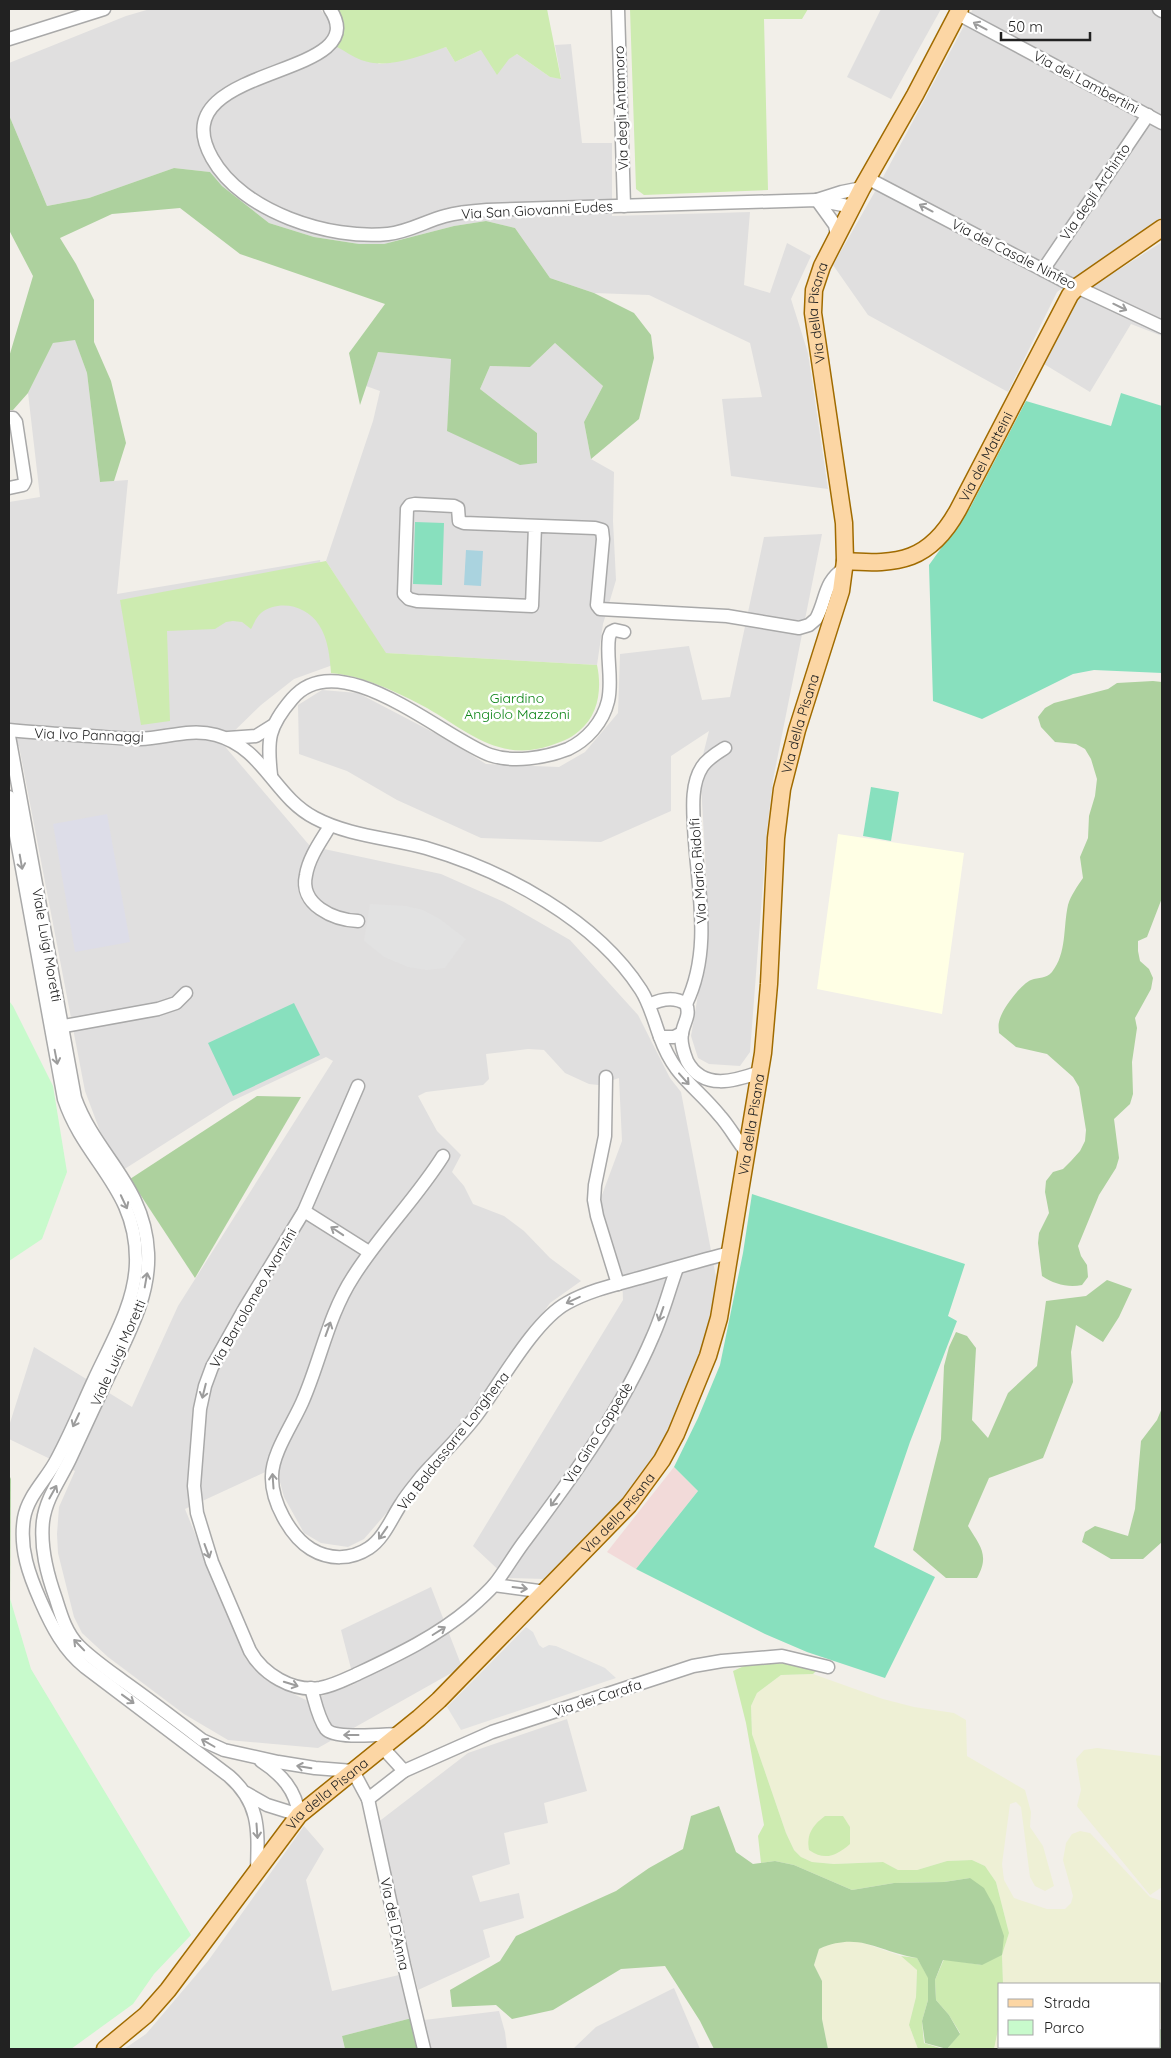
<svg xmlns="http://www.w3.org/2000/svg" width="1171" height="2058" font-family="Quicksand,sans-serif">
	<rect width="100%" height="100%" fill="#f2efe9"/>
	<g fill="#e0dfdf">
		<path d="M 150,9 L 320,9 L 340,34 L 379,64 L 394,62 L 446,47 L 455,62 L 481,50 L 509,58 L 517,54 L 550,77 L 561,78 L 555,45 L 571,44 L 582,143 L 612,143 L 612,216 L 750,212 L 744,285 L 770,293 L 787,243 L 811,256 L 791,299 L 808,353 L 828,489 L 731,476 L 722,399 L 762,397 L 750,343 L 649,295 L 594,293 L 550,278 L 515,228 L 486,221 L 454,226 L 384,244 L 359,244 L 314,237 L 269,223 L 222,186 L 210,172 L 174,168 L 89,198 L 47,206 L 9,115 L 9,63 L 126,16 Z"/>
		<path d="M 881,9 L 941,9 L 891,99 L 847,77 Z"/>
		<path d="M 973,9 L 1162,9 L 1162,217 L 1057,292 L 1008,392 L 868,315 L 833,265 L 881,181 Z"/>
		<path d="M 1162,242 L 1162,336 L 1131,324 L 1090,392 L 1044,364 L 1045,355 L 1081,294 Z"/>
		<path d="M 75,339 L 87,373 L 100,482 L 128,480 L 117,594 L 320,560 L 341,662 L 294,679 L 261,705 L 222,743 L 310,846 L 441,874 L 504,902 L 570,940 L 638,1015 L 670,1078 L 681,1092 L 716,1277 L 710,1318 L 696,1366 L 682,1403 L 663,1441 L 643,1473 L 603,1523 L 546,1579 L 507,1578 L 473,1546 L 623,1300 L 622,1273 L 599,1203 L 622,1141 L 619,1078 L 598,1085 L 589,1084 L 565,1073 L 544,1050 L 528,1049 L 486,1054 L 489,1079 L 483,1085 L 426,1092 L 418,1096 L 437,1131 L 461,1155 L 452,1172 L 464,1186 L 473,1204 L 504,1216 L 524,1231 L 550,1258 L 581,1281 L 550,1303 L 466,1421 L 364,1539 L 348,1547 L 321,1543 L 304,1533 L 284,1497 L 276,1467 L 185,1509 L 246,1659 L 269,1682 L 308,1701 L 355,1684 L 341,1630 L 431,1587 L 462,1667 L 318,1748 L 228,1740 L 184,1714 L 108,1657 L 82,1633 L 74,1617 L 58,1553 L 57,1534 L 59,1507 L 75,1471 L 9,1439 L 9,1426 L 34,1347 L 132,1407 L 178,1306 L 333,1061 L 326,1057 L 230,1102 L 123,1170 L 100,1131 L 85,1091 L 19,746 L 9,746 L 9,502 L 40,497 L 28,393 L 53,343 Z"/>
		<path d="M 555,343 L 603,386 L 584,422 L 591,459 L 614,472 L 613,521 L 616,580 L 603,624 L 597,665 L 385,653 L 326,561 L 373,421 L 380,391 L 366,386 L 378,352 L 452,359 L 447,431 L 537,433 L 480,389 L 490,366 L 530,367 Z"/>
		<path d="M 822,534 L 773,780 L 767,831 L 750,1052 L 740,1066 L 709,1064 L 698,1058 L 691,1036 L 700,983 L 707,889 L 700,767 L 709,731 L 671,756 L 671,811 L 601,842 L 481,838 L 397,800 L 347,771 L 299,754 L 298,705 L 322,690 L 358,693 L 446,739 L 486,764 L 559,767 L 585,752 L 618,713 L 620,654 L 689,646 L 702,700 L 730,697 L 764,537 Z"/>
		<path d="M 567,1719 L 587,1791 L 544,1803 L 548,1823 L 504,1833 L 510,1864 L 472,1876 L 480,1902 L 519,1893 L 524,1918 L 483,1930 L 490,1957 L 418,1990 L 377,1823 L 468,1753 Z"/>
		<path d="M 304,1826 L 324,1849 L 306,1880 L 332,1991 L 403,1974 L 412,2018 L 342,2036 L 345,2049 L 124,2049 L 146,2034 L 208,1961 Z"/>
		<path d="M 674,1988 L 700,2049 L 573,2049 L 596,2027 Z"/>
		<path d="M 499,2011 L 505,2032 L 507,2049 L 431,2049 L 424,2020 Z"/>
	</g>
	<path fill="#f2dad9" d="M 674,1467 L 698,1491 L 636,1569 L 607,1552 Z"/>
	<path fill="#ffffe5" d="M 838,834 L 964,853 L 942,1014 L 817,989 Z"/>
	<g fill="#eef0d5">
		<path d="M 813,1674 L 883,1699 L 914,1707 L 954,1713 L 966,1720 L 967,1756 L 1025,1790 L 1031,1812 L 1030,1827 L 1043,1846 L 1054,1886 L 1045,1891 L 1035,1886 L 1030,1877 L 1021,1807 L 1016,1802 L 1010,1804 L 1002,1864 L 1004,1880 L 1014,1898 L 1047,1909 L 1065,1909 L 1071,1903 L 1073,1896 L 1063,1860 L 1066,1843 L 1072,1834 L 1080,1831 L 1090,1833 L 1150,1897 L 1162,1901 L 1162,2023 L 1160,2023 L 1160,1984 L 1003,1984 L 1002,1955 L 1009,1933 L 996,1882 L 985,1866 L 972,1860 L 947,1861 L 917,1870 L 898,1870 L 882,1862 L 834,1864 L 812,1862 L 801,1857 L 794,1850 L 786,1833 L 752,1734 L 751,1706 L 757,1693 L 781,1675 Z"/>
		<path d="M 1097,1748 L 1162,1756 L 1162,1887 L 1150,1895 L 1077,1806 L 1081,1790 L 1076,1759 L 1084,1750 Z"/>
		<path d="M 855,1940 L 901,1956 L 917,1970 L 916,1997 L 909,2025 L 918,2049 L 828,2049 L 822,2019 L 822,1981 L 814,1965 L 819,1949 L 835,1942 Z"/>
		<path d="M 1000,2020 L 1000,2047 L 1074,2047 L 1073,2049 L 994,2049 Z"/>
	</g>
	<g fill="#cdebb0">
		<path d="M 336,9 L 547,9 L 561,79 L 550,77 L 517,54 L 509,59 L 497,75 L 481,50 L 455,62 L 446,47 C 419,56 389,70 361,60 C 353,57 345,51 337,47 L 342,22 Z"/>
		<path d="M 630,9 L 808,9 L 802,19 L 764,19 L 768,190 L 644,195 L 636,189 Z"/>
		<path d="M 326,561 L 386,653 L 597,665 C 602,688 599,715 579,731 C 570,739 561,742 549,746 C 499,762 467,731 427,708 C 397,692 364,676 331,673 C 330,658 328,638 319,625 C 307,606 280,599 261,613 C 256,617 254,624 251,629 L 242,622 L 233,621 L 226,622 L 215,629 L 167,631 L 170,721 L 141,725 L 120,600 Z"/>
		<path d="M 774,1663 L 802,1664 L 816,1671 L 813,1674 L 781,1675 L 757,1693 L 751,1706 L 752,1734 L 786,1833 L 794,1850 L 801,1857 L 812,1862 L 834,1864 L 883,1862 L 898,1870 L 917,1870 L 947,1861 L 972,1860 L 985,1866 L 996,1882 L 1009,1933 L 1002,1955 L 1003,1984 L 1000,1984 L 1000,2020 L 994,2049 L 947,2049 L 960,2033 L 949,2015 L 936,2000 L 935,1980 L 944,1959 L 982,1965 L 970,1878 L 944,1882 L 894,1883 L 852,1890 L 794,1865 L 775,1861 L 761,1863 L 758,1836 L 764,1825 L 746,1723 L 733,1671 L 744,1666 Z"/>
		<path d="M 825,1816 L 843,1816 L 850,1827 L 850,1844 C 836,1856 825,1861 809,1850 C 806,1834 813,1825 825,1816 Z"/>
		<path d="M 901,1956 L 917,1958 L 928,1977 L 928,2000 L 922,2021 L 924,2043 L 943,2049 L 918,2049 L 909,2025 L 916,1997 L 917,1970 Z"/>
	</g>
	<g fill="#add19e">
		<path d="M 9,115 L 47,206 L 89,198 L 174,168 L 210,172 L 222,186 L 269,223 L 314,237 L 359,244 L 384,244 L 454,226 L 486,221 L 515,228 L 550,278 L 594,293 L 634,313 L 651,335 L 654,358 L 639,419 L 591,459 L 584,422 L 603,386 L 555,343 L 530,367 L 490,366 L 480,389 L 537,433 L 537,463 L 520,465 L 447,431 L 451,359 L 378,352 L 360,405 L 349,353 L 385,304 L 240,254 L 180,208 L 112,214 L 60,238 L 76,264 L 94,300 L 94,342 L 111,381 L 126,443 L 114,481 L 100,482 L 87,373 L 75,340 L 53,343 L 28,393 L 13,410 L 9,410 L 9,357 L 33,276 L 9,230 Z"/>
		<path d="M 1153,681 L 1162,682 L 1162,898 L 1147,937 L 1138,941 L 1138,951 L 1140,961 L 1149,969 L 1153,978 L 1151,989 L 1135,1018 L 1137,1028 L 1132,1062 L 1133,1094 L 1130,1104 L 1114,1119 L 1119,1158 L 1116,1168 L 1099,1195 L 1078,1246 L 1081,1256 L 1087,1265 L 1088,1277 L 1082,1285 C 1068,1288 1054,1284 1042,1276 L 1038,1243 L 1039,1233 L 1049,1213 L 1045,1192 L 1046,1181 L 1053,1172 L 1063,1169 L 1071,1161 L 1080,1151 L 1085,1141 L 1086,1130 L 1079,1087 L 1073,1077 L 1047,1054 L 1016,1047 L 999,1033 C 999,1030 998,1025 999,1022 C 1001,1010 1020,985 1031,980 C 1039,977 1046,979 1052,972 C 1067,953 1063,927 1068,905 C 1071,895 1077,887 1083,878 L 1080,857 L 1088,838 L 1089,816 L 1095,796 L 1097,779 L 1091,759 L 1085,749 L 1076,744 L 1055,742 L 1041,727 L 1038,717 L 1045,708 L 1054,703 L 1108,689 L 1117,683 Z"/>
		<path d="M 257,1096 L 301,1097 L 195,1278 L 130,1179 Z"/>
		<path d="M 1107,1280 L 1132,1289 L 1119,1317 L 1103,1342 L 1076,1325 L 1071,1352 L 1073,1382 L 1043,1458 L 989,1478 L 968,1526 C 980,1546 990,1555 977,1578 L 946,1578 L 913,1550 L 941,1439 L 944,1366 L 949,1347 L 956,1332 L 967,1336 L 976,1348 L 972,1420 L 988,1438 L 1008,1393 L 1037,1366 L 1046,1301 L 1086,1296 Z"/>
		<path d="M 1162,1408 L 1162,1542 L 1143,1559 L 1111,1559 L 1082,1542 L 1085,1532 L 1095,1526 L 1128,1536 L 1135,1509 L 1141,1441 L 1157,1420 Z"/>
		<path d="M 9,1475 L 11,1479 L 9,1743 Z"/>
		<path d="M 719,1806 L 736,1852 L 753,1864 L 775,1861 L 794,1865 L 852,1890 L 894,1883 L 944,1882 L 970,1878 L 984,1888 L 994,1906 L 1004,1936 L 1002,1955 L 982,1965 L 943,1960 L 935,1980 L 936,2000 L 949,2015 L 960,2034 L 947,2049 L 925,2043 L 922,2021 L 928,2000 L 928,1978 L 917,1958 C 878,1952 860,1931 819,1949 L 814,1965 L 822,1981 L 822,2019 L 828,2049 L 714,2049 L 700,2021 L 665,1966 L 621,1969 L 553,2010 L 512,2019 L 496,2005 L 452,2007 L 450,1990 L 500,1961 L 516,1936 L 616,1891 L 649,1868 L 683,1849 L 691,1816 Z"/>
		<path d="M 412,2018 L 419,2049 L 345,2049 L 342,2036 Z"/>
		<path d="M 1160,2029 L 1162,2030 L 1162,2049 L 1095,2049 L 1097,2047 L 1160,2047 Z"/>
	</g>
	<g fill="#c8facc">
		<path d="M 9,1001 L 13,1006 L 53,1086 L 67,1172 L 42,1239 L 9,1261 Z"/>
		<path d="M 9,1595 L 31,1669 L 191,1935 L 154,1974 L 133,2004 L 71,2049 L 9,2049 Z"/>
	</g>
	<g fill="#88e0be">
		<path d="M 1121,393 L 1162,406 L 1162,673 L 1094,670 L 1073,674 L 982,719 L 933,701 L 929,565 L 970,508 L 1026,401 L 1111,426 Z"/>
		<path d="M 415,522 L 444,523 L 442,585 L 413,584 Z"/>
		<path d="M 871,787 L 899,792 L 891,841 L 863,836 Z"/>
		<path d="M 294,1003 L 320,1055 L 233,1096 L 208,1043 Z"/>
		<path d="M 752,1194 L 965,1264 L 948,1316 L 957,1321 L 910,1442 L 874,1547 L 935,1577 L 885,1678 L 807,1652 L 765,1634 L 636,1569 L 698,1491 L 674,1467 L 698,1418 L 720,1365 L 743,1253 Z"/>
	</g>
	<g fill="#e2e2e2">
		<path d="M 370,904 L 406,906 L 423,910 L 440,919 L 466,939 L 445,968 L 427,970 L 408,967 L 384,957 L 364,941 Z"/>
		<path d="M 526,1627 L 533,1632 L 539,1645 L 543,1648 L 549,1645 L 556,1646 L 605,1668 L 616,1678 L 461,1730 L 447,1707 Z"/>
	</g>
	<path fill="#dddde8" d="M 107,814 L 130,942 L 75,952 L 53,824 Z"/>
	<path fill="#aad3df" d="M 466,550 L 483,551 L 481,586 L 464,585 Z"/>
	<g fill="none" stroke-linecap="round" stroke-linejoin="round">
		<g stroke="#a9a9a9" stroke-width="15">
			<g id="minor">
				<path d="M 330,9 C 378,81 158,62 212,158 C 242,212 330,240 388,234 C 408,232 426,221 445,216 C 459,212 473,211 487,210 L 817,200 L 853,207"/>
				<path d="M 618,9 L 624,206"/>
				<path d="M 1159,9 L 1162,11"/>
				<path d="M 958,14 L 1162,123"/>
				<path d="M 9,39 L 104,9"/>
				<path d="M 867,178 L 1066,282 L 1162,327"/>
				<path d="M 817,200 L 842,192 L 862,188"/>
				<path d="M 817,200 L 835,225 L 837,236"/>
				<path d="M 1043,270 L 1148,115"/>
				<path d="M 9,418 L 13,418 L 16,422 L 25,481 L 23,485 L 9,488"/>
				<path d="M 535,526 L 532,606 L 417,601 L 409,599 L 404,594 L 407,509 L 410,505 L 415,504 L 454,506 L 458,508 L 459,521 L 464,523 L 595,528 L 602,530 L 603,539 L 597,605 L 600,609 L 727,616 L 799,628 L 809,625 L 816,619 C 827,599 823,582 845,568"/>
				<path d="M 9,730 C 36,733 63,734 90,736 C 106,737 123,739 140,739 C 166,738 190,728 216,735 C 264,748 274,797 315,818 C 349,836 390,838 426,848 C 505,871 596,920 641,990 C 650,1004 654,1021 660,1037 L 674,1037 L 682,1033"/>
				<path d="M 9,736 L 75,1098 C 96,1156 145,1185 148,1253 C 150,1294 130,1331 113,1367 C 98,1398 84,1429 70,1459 C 60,1480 46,1498 43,1521 C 40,1548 47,1574 56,1599 C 61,1615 66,1633 79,1646 C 92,1659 108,1670 123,1681 C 150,1700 176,1720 202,1740 L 224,1750 L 278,1762 L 315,1768 L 353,1771 L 368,1799 L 404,1771"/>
				<path d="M 228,738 L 256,736 L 272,726"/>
				<path d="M 271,775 C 267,740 268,727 292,699 C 339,642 443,738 490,755 C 513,763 545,758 568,749 C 587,740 603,722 608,701 C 613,680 606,658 609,637 L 611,632 L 615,630 L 624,632"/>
				<path d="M 9,797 L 64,1099 C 85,1162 138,1189 136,1263 C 135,1304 111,1343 94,1380 C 82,1406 71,1433 57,1459 C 47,1479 28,1495 24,1518 C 19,1548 29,1575 41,1602 C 52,1627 64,1650 85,1667 L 229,1776 C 261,1804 258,1832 257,1871"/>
				<path d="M 330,826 C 321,841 309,857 306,875 C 299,905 334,920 358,921"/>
				<path d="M 686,1004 C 713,949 697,887 694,827 C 693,808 691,784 702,767 C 707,759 717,753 725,748"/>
				<path d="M 649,1005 C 661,999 674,996 686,1004 C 691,1016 683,1023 682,1034 C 680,1043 684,1053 687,1061 C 703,1091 735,1081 760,1072"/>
				<path d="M 53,1028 L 158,1009 L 176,1003 L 186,993"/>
				<path d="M 660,1037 C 675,1078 694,1084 720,1116 C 730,1127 737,1141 747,1153"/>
				<path d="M 606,1077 L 605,1136 L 595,1185 L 594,1200 L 597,1216 L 618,1284"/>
				<path d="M 358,1086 L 304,1211 L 245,1308 L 212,1367 L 205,1386 L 200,1409 L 194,1486 L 197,1513 L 212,1562 L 250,1651 C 263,1674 292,1692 320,1688 C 332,1686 344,1680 355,1675 C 395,1656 436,1637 470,1608 C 478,1601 487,1593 494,1585 C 506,1570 515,1553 527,1538 C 574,1475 622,1409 653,1336 C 663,1314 669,1290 677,1268"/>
				<path d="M 443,1156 C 416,1199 380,1234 353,1277 C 329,1314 321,1358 304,1398 C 295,1421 272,1452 272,1476 C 271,1501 290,1536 311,1549 C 329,1560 351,1560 369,1548 C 384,1538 391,1519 401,1504 C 407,1494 415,1485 422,1476 C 440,1456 460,1437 476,1416 C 500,1384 534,1321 567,1303 C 590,1290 618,1284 643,1277 C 672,1269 701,1260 730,1253"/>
				<path d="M 304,1211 L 369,1252"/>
				<path d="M 494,1585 L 546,1592"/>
				<path d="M 311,1688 C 315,1701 318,1718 326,1729 C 335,1740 386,1734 400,1734"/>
				<path d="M 383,1748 L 404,1771 L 492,1732 L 693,1666 L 722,1661 L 782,1656 L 828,1667"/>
				<path d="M 246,1793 L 267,1805 L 299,1815 C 296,1790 281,1774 261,1761"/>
				<path d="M 368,1799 L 404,1965 L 424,2049"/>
			</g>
		</g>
		<g stroke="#a06b00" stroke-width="19">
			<g id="major">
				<path id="s1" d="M 845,561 C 899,565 930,561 958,510 L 1070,295 L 1078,286 L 1162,228"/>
				<path id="s2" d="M 105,2049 L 146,2015 L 168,1990 L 299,1815 L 419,1718 L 439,1700 L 629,1505 L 662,1460 L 676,1434 L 708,1356 L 719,1318 L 763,1053 L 769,984 L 776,838 L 782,789 L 797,730 L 841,591 L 845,561 L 844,523 L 813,313 L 814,290 L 822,266 L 862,188 L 915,95 L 960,9"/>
			</g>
		</g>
		<use href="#minor" stroke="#fff" stroke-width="12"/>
		<use href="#major" stroke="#fcd6a4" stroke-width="16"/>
	</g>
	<defs><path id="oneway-shaft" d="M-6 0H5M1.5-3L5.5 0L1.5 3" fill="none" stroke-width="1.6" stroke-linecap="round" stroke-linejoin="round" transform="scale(1.25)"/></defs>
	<g stroke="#9c9c9c">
		<use href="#oneway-shaft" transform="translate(980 26) rotate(-152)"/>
		<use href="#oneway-shaft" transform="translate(926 208) rotate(-152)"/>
		<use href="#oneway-shaft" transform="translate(1120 307) rotate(26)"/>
		<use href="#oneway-shaft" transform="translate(21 862) rotate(80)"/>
		<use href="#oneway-shaft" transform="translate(56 1057) rotate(79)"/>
		<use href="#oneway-shaft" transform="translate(684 1079) rotate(48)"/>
		<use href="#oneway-shaft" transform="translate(124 1202) rotate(65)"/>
		<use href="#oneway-shaft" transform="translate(337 1231) rotate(-146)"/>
		<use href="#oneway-shaft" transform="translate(146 1280) rotate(-80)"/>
		<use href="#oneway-shaft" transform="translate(573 1300) rotate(155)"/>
		<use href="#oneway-shaft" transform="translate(661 1314) rotate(109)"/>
		<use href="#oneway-shaft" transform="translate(328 1329) rotate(-70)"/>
		<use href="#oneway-shaft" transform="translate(204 1391) rotate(104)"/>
		<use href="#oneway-shaft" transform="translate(76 1420) rotate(115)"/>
		<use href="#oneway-shaft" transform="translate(273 1481) rotate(-94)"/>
		<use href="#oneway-shaft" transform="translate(53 1492) rotate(-61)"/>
		<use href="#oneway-shaft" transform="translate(555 1500) rotate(126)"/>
		<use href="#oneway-shaft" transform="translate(383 1533) rotate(125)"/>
		<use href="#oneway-shaft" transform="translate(207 1551) rotate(70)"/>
		<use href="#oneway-shaft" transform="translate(520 1588) rotate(7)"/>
		<use href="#oneway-shaft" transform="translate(439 1631) rotate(-32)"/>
		<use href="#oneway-shaft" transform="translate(79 1645) rotate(-134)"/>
		<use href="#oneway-shaft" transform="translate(291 1684) rotate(17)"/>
		<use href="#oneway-shaft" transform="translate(128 1699) rotate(36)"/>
		<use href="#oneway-shaft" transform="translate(351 1735) rotate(-180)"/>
		<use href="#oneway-shaft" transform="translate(208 1743) rotate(-150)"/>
		<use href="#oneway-shaft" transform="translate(304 1767) rotate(-171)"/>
		<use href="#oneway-shaft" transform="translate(257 1831) rotate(86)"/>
	</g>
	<g text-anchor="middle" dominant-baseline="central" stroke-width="5" stroke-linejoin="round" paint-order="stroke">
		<g font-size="14" fill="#222" stroke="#fff">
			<text transform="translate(1086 82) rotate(28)">Via dei Lambertini</text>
			<text transform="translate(621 108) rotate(-92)">Via degli Antamoro</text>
			<text transform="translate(1095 192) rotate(-56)">Via degli Archinto</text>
			<text transform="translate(537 210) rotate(-3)">Via San Giovanni Eudes</text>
			<text transform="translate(1014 254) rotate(27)">Via del Casale Ninfeo</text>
			<text stroke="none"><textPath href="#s2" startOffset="1989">Via della Pisana</textPath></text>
			<text stroke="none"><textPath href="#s1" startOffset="194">Via dei Matteini</textPath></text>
			<text stroke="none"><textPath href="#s2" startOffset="1569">Via della Pisana</textPath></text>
			<text transform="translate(89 735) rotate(2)">Via Ivo Pannaggi</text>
			<text transform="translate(698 871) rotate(-94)">Via Mario Ridolfi</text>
			<text transform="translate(47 945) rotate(80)">Viale Luigi Moretti</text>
			<text stroke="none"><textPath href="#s2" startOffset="1164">Via della Pisana</textPath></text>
			<text transform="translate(253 1298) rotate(-60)">Via Bartolomeo Avanzini</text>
			<text transform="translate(118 1353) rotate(-66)">Viale Luigi Moretti</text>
			<text transform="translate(598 1433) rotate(-58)">Via Gino Coppedè</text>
			<text transform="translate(453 1441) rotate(-52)">Via Baldassarre Longhena</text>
			<text stroke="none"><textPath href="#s2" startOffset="745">Via della Pisana</textPath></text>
			<text transform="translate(597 1698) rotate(-18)">Via dei Carafa</text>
			<text stroke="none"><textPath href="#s2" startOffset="340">Via della Pisana</textPath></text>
			<text transform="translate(395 1924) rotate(78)">Via dei D’Anna</text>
		</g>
		<g font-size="14" fill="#0c8416" stroke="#fff">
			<text x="517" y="698">Giardino<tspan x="517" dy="16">Angiolo Mazzoni</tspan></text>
		</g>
	</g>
	<rect width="1171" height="2058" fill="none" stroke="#222222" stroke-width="20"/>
	<rect x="998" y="1983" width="162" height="65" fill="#ffffff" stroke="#a7a7a7"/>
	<rect x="1008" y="1999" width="25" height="8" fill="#fcd6a4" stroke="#a7a7a7"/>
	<text x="1044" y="2008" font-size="15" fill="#222222">Strada</text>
	<rect x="1008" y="2020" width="25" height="15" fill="#c8facc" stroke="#a7a7a7"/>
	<text x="1044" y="2033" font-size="15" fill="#222222">Parco</text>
	<path d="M1001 32v8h89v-8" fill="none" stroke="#222222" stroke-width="2.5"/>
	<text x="1008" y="32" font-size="15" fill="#222222" stroke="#ffffff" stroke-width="4" paint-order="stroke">50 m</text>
</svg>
